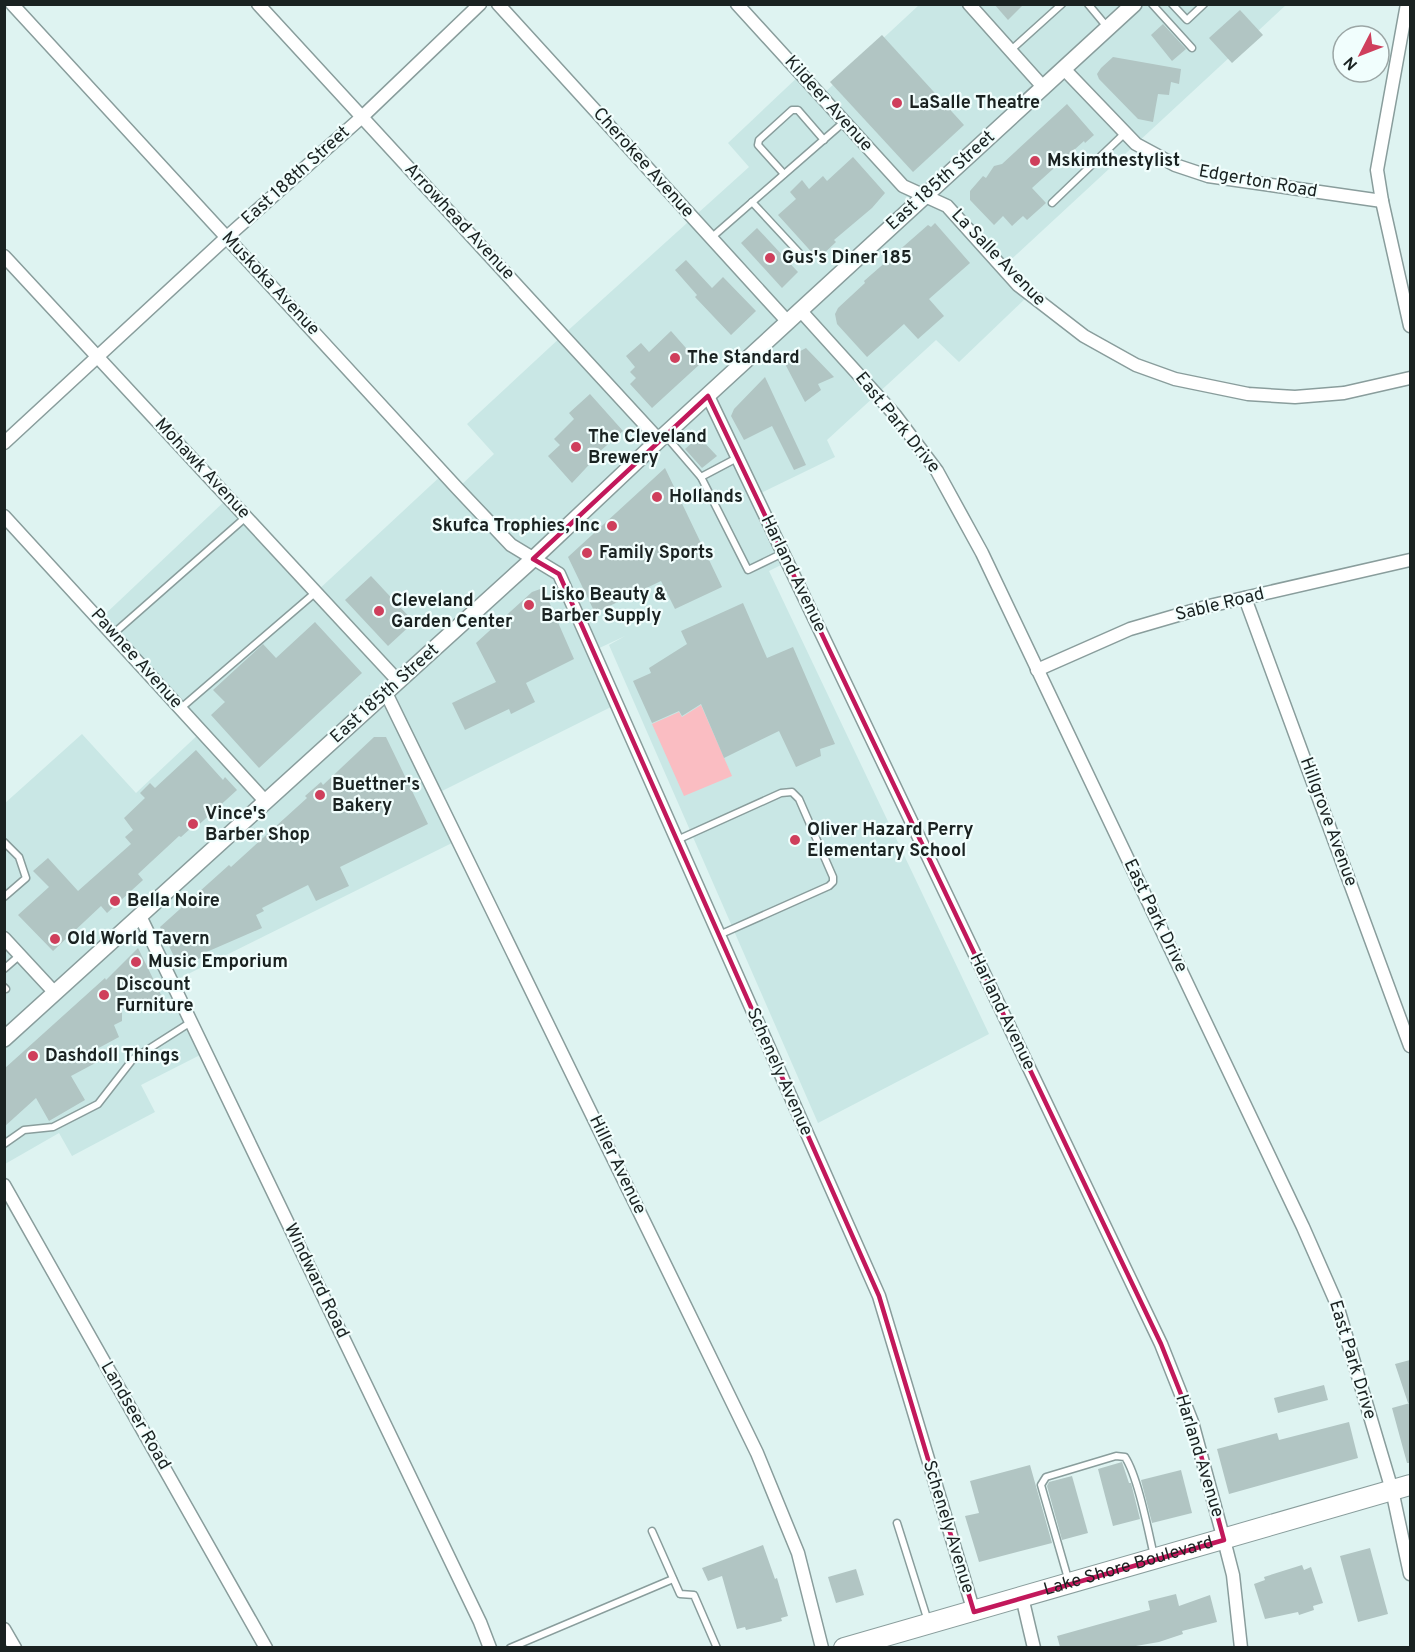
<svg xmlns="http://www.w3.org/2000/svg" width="1415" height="1652" font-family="Overpass,sans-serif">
	<rect width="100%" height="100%" fill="#def3f1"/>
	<path fill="#c9e7e5" d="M 919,5 L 1286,5 L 1003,267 L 1030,294 L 959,362 L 936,340 L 827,440 L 835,457 L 755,496 L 787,562 L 769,571 L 989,1034 L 818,1123 L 609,645 L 625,636 L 593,651 L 617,704 L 436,794 L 458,840 L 172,982 L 206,1052 L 141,1085 L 155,1112 L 72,1156 L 59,1133 L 5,1164 L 4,804 L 82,734 L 136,793 L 202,731 L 100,619 L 228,498 L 316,592 L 444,473 L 458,488 L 494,454 L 467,424 L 563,335 L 749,167 L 728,143 L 801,74 L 821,96 Z"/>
	<path fill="#fabdc2" d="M 701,705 L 732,776 L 684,796 L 652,724 L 679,712 L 682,717 Z"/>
	<g fill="#b1c5c3">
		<path d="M 994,4 L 1024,4 L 1008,20 Z"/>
		<path d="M 1240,10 L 1263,35 L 1232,63 L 1209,38 Z"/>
		<path d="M 1163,24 L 1186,49 L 1172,61 L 1151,35 Z"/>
		<path d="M 882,35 L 964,125 L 913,172 L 830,82 Z"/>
		<path d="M 1113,57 L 1181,69 L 1179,84 L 1171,82 L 1169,95 L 1158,94 L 1153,122 L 1138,119 L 1099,79 L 1097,74 L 1101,68 Z"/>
		<path d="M 1067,104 L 1094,135 L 1085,143 L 1084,141 L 1032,188 L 1046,203 L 1027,220 L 1023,216 L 1012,226 L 1003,216 L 994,225 L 970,200 L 970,191 L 983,176 L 986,178 L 994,166 L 1002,164 Z"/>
		<path d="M 853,157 L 885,193 L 872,208 L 834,240 L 836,242 L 819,258 L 816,257 L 778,215 L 796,199 L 790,192 L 802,180 L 809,189 L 823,176 L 827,181 Z"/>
		<path d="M 935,223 L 970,263 L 929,299 L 944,316 L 918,339 L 904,324 L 867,357 L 837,324 L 835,314 L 838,308 L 865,283 L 864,281 L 928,225 L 931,227 Z"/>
		<path d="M 757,228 L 798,272 L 782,288 L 741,243 Z"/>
		<path d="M 686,260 L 712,288 L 723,277 L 756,311 L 731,335 L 695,297 L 697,295 L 675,270 Z"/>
		<path d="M 671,331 L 700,364 L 652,408 L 630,384 L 636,378 L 630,372 L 635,367 L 626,356 L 641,343 L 649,352 Z"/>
		<path d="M 806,348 L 834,377 L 818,384 L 821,390 L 805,402 L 783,360 Z"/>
		<path d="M 765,377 L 806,465 L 794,470 L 772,426 L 744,440 L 731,416 L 734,409 Z"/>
		<path d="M 590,394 L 623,431 L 598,453 L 599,454 L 572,483 L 548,456 L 560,445 L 554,439 L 574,419 L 569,413 Z"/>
		<path d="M 699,437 L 717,456 L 702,468 L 685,449 Z"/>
		<path d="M 665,468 L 722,587 L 675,609 L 661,581 L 595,613 L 568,557 Z"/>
		<path d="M 371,576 L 414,622 L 388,646 L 345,600 Z"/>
		<path d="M 543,588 L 574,659 L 526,683 L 535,702 L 511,714 L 509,709 L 465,730 L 452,703 L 496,682 L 476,643 L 532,592 Z"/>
		<path d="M 743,603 L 767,658 L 793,647 L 835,744 L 820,749 L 821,756 L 796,767 L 779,731 L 724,758 L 701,704 L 682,716 L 679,711 L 652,723 L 633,681 L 651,673 L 649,668 L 687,644 L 681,631 Z"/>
		<path d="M 315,622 L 362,673 L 259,768 L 211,715 L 225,702 L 213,690 L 263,644 L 276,658 Z"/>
		<path d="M 374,737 L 386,737 L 428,824 L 340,867 L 349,886 L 316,901 L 308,885 L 262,908 L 264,911 L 256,915 L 262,928 L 202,954 L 203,957 L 179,967 L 160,927 L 229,865 L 231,867 L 307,798 L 305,796 L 321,782 L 323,785 Z"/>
		<path d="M 196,750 L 223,780 L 225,777 L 237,790 L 193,830 L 191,828 L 181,837 L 179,836 L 138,874 L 143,880 L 107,913 L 101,906 L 53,951 L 18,915 L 49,887 L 33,871 L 48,858 L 78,891 L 131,844 L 125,837 L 133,830 L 124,818 L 145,798 L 140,793 L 150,783 L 155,788 Z"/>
		<path d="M 138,948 L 166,1005 L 150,1013 L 146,1004 L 137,1013 L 122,996 L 122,1021 L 114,1025 L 119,1037 L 95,1050 L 101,1060 L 71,1076 L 85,1100 L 49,1121 L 36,1098 L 4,1127 L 4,1069 L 105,978 L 106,980 Z"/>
		<path d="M 1410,1360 L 1410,1403 L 1408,1403 L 1395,1364 Z"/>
		<path d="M 1324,1385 L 1328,1400 L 1278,1413 L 1274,1398 Z"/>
		<path d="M 1410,1403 L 1410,1463 L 1407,1463 L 1392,1408 Z"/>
		<path d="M 1349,1422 L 1358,1458 L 1229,1494 L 1217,1449 L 1277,1433 L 1279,1440 Z"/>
		<path d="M 1122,1462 L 1129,1483 L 1131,1483 L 1140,1519 L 1113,1526 L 1098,1469 Z"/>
		<path d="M 1030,1465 L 1052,1543 L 979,1562 L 965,1516 L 979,1513 L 970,1481 Z"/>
		<path d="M 1181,1470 L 1192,1513 L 1152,1523 L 1141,1480 Z"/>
		<path d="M 1072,1476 L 1088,1533 L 1062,1540 L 1047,1486 L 1049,1482 Z"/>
		<path d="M 763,1545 L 775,1579 L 777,1578 L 788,1616 L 781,1618 L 782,1621 L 763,1626 L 746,1630 L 745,1627 L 737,1629 L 722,1576 L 708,1581 L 702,1568 Z"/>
		<path d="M 1370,1548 L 1388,1614 L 1358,1622 L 1340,1556 Z"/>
		<path d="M 1302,1565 L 1304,1570 L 1311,1567 L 1323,1603 L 1313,1606 L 1314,1610 L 1299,1615 L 1298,1612 L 1265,1619 L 1254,1584 L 1265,1580 L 1264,1577 Z"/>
		<path d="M 856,1569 L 864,1595 L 836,1603 L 828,1577 Z"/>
		<path d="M 1176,1594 L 1179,1606 L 1210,1595 L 1217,1622 L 1182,1631 L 1183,1634 L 1159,1642 L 1130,1647 L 1060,1647 L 1057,1636 L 1150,1610 L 1148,1601 Z"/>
	</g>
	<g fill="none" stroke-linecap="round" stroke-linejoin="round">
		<g stroke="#899d9c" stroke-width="9">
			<g id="service">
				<path d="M 1088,4 L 1108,28"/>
				<path d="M 1152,4 L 1192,48"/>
				<path d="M 1172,4 L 1187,20 L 1204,4"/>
				<path d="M 1011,50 L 1062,4"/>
				<path d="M 784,174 L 758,145 L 759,140 L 792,110 L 798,110 L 824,140"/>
				<path d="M 752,202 L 803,257"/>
				<path d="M 1052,203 L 1125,133"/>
				<path d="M 711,238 L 844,122"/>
				<path d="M 665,435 L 701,477 L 748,570 L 783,553"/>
				<path d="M 701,477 L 737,458"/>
				<path d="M 113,634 L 246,517"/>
				<path d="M 181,708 L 316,592"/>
				<path d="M 677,840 L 781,793 L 792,792 L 799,799 L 833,877 L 833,882 L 829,886 L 719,935"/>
				<path d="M 4,842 L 19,857 L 26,878 L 4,897"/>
				<path d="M 4,969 L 20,955"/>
				<path d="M 4,987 L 6,989"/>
				<path d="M 4,1144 L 24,1130 L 53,1127 L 98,1104 L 133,1059 L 191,1022"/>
				<path d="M 897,1523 L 928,1621"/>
				<path d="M 652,1531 L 680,1594 L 694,1595 L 717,1648"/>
				<path d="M 1069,1582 L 1041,1485 L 1046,1477 L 1116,1456 L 1125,1457 C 1138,1477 1148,1530 1154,1556"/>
				<path d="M 510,1648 L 673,1579"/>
			</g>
		</g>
		<g stroke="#899d9c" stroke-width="15">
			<g id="minor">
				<path d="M 12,4 L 457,488 L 511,545 L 559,574 L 879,1296 L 974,1612"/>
				<path d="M 258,4 L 659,440"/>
				<path d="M 498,4 L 787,321"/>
				<path d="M 737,4 L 903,186 L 947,206 L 1018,285 L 1084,336 L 1136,365 L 1175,379 L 1248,394 L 1295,397 L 1344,393 L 1410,378"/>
				<path d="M 969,4 L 1044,88"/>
				<path d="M 1407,4 L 1377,170 L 1382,201 L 1410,326"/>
				<path d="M 1064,69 L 1136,144 L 1175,165 L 1208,176 L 1382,201"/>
				<path d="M 4,256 L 399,682"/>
				<path d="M 800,310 L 895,415 L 937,471 L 982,553 L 1303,1227 L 1336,1302 L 1392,1490 L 1410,1574"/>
				<path d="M 708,396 L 1161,1344 L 1192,1422 L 1224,1540 L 1233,1575 L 1241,1648"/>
				<path d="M 4,443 L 227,237 L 362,117 L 480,4"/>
				<path d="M 4,516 L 266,802"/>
				<path d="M 1245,598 L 1410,1046"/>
				<path d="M 1037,670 L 1130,629 L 1209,606 L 1410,560"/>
				<path d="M 386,693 L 757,1453 L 798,1553 L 822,1648"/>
				<path d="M 140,916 L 480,1622 L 490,1648"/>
				<path d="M 4,938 L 55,993"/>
				<path d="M 4,1185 L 266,1648"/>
				<path d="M 1022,1597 L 1034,1648"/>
				<path d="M 4,1629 L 15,1648"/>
			</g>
		</g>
		<g stroke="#899d9c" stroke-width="18">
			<path id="tertiary" d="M 4,1039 L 533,559 L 659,440 L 1134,4"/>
		</g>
		<g stroke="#899d9c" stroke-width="22">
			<g id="primary">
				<path id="s1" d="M 844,1648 L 1410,1485"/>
			</g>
		</g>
		<use href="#service" stroke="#fff" stroke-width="6"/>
		<use href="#minor" stroke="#fff" stroke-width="12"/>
		<use href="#tertiary" stroke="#fff" stroke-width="15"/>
		<use href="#primary" stroke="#fff" stroke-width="20"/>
	</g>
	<path fill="none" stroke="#c2185b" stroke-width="4.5" stroke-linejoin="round" d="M 708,396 L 1161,1344 L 1192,1422 L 1224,1540 L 974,1612 L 879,1296 L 559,574 L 533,559 Z"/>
	<g fill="#cf3f5c" stroke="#f1fefd" stroke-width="2">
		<circle cx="897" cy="103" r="6"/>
		<circle cx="1035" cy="161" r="6"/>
		<circle cx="770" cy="258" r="6"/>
		<circle cx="675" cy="358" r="6"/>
		<circle cx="576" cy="447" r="6"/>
		<circle cx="657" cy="497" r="6"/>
		<circle cx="612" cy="526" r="6"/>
		<circle cx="587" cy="553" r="6"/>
		<circle cx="529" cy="605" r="6"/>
		<circle cx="379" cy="611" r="6"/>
		<circle cx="320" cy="795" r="6"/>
		<circle cx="193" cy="824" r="6"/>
		<circle cx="795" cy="840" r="6"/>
		<circle cx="115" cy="901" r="6"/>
		<circle cx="55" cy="939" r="6"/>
		<circle cx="136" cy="962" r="6"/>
		<circle cx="104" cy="995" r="6"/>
		<circle cx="33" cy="1056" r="6"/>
	</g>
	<g text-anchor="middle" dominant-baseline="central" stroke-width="4.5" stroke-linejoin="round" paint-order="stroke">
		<g font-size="18" font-weight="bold" fill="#1a2221" stroke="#f1fefd" text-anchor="start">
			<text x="909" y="103">LaSalle Theatre</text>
			<text x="1047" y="161">Mskimthestylist</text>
			<text x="782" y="258">Gus's Diner 185</text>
			<text x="687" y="358">The Standard</text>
			<text x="588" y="437">The Cleveland<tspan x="588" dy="21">Brewery</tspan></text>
			<text x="669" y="497">Hollands</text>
			<text x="600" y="526" text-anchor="end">Skufca Trophies, Inc</text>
			<text x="599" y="553">Family Sports</text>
			<text x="541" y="595">Lisko Beauty &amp;<tspan x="541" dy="21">Barber Supply</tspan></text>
			<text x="391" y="601">Cleveland<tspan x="391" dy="21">Garden Center</tspan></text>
			<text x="332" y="785">Buettner's<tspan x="332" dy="21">Bakery</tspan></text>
			<text x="205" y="814">Vince's<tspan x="205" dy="21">Barber Shop</tspan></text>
			<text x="807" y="830">Oliver Hazard Perry<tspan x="807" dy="21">Elementary School</tspan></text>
			<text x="127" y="901">Bella Noire</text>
			<text x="67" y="939">Old World Tavern</text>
			<text x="148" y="962">Music Emporium</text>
			<text x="116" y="985">Discount<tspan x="116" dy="21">Furniture</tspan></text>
			<text x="45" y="1056">Dashdoll Things</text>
		</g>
		<g font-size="18" fill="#1a2221" stroke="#f1fefd">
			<text transform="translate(828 104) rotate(48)">Kildeer Avenue</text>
			<text transform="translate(643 163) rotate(48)">Cherokee Avenue</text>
			<text transform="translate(296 176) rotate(-42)">East 188th Street</text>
			<text transform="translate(941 181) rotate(-42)">East 185th Street</text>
			<text transform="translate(1258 182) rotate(10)">Edgerton Road</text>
			<text transform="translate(459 222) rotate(47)">Arrowhead Avenue</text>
			<text transform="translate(998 258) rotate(46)">La Salle Avenue</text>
			<text transform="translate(270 284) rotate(47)">Muskoka Avenue</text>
			<text transform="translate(897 423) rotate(51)">East Park Drive</text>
			<text transform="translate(202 469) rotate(47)">Mohawk Avenue</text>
			<text transform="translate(793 574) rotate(64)">Harland Avenue</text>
			<text transform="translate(1220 605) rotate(-14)">Sable Road</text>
			<text transform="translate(136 659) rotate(48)">Pawnee Avenue</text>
			<text transform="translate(385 694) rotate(-42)">East 185th Street</text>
			<text transform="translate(1328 822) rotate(70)">Hillgrove Avenue</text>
			<text transform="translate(1155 916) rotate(64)">East Park Drive</text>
			<text transform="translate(1002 1012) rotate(64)">Harland Avenue</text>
			<text transform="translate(779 1072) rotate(66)">Schenely Avenue</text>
			<text transform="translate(617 1165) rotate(64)">Hiller Avenue</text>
			<text transform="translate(316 1281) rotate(64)">Windward Road</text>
			<text transform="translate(1352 1360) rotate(73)">East Park Drive</text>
			<text transform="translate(135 1416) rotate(60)">Landseer Road</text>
			<text transform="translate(1199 1456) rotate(73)">Harland Avenue</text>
			<text transform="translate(948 1527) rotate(73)">Schenely Avenue</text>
			<text stroke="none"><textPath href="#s1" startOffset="296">Lake Shore Boulevard</textPath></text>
		</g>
	</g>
	<rect width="1415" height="1652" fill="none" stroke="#1a2221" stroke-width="12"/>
	<g transform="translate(1361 54) rotate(228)"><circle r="28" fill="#f1fefd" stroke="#9ba6a5" stroke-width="1.5"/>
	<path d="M0-4.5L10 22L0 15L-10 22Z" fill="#cf3f5c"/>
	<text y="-9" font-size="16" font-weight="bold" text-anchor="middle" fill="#1a2221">N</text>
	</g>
</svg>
